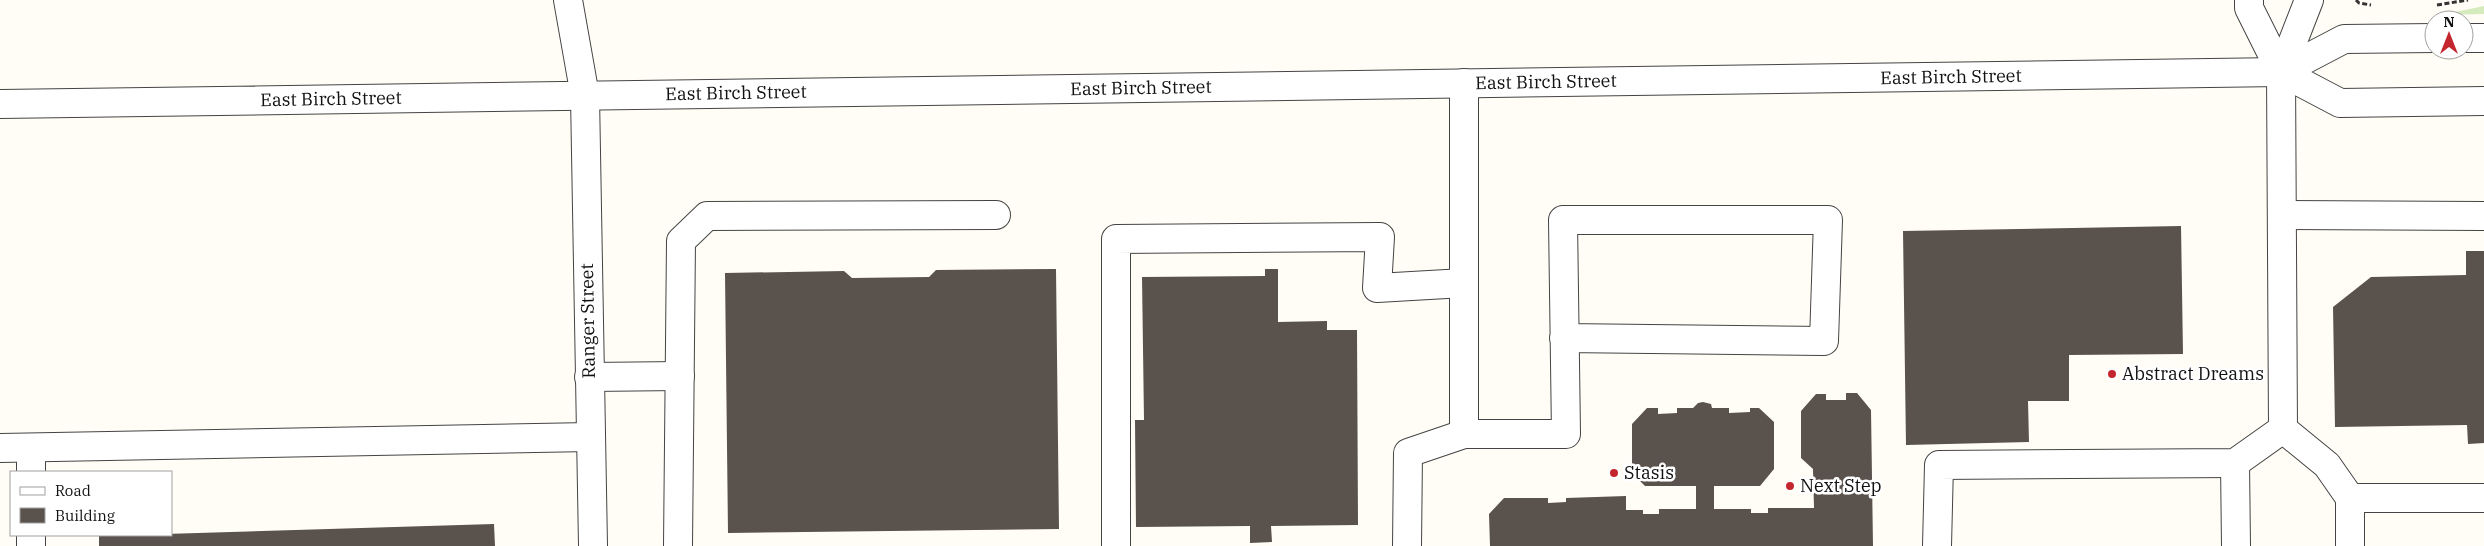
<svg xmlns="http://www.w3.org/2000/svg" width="2484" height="546" font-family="'IBM Plex Serif',serif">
	<rect width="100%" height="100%" fill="#fffdf5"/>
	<polygon fill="#d5ebbd" points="2484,6 2484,14 2441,15"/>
	<g fill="#5a524d">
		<polygon points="2181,226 2183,354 2069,355 2069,401 2028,401 2029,442 1906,445 1903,231"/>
		<polygon points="2466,251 2484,251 2484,443 2468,444 2467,425 2335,427 2333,307 2371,277 2466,275"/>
		<polygon points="1056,269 1059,529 728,533 725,273 844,271 852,278 929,277 936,270"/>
		<polygon points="1265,269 1278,269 1278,322 1327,321 1327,330 1357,330 1358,525 1271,526 1272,542 1250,543 1250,526 1136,527 1135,420 1144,420 1142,277 1265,276"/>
		<polygon points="1846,393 1857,393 1871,410 1873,546 1490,546 1489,514 1504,498 1548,498 1548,503 1566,502 1566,498 1626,496 1626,510 1643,510 1643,514 1659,514 1659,509 1696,509 1696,486 1645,486 1632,473 1632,424 1647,408 1658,408 1658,414 1677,413 1677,408 1693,408 1698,403 1703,402 1711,404 1712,408 1729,408 1729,413 1750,412 1750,408 1759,408 1774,422 1774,469 1760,486 1714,486 1714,509 1751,509 1751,513 1768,513 1768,508 1814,508 1813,469 1801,458 1801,411 1816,394 1826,394 1826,400 1846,400"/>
		<polygon points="494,524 495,546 99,546 99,536"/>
	</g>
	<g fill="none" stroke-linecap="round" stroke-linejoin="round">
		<defs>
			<g id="minor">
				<polyline points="568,0 585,96 593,546"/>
				<polyline points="2249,0 2249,8 2281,72"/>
				<polyline points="2464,38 2484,38"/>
				<polyline points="2281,72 2340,103 2484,101"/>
				<polyline points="0,104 2281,72 2344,39 2434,38"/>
				<polyline points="2282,215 2484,216"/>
				<polyline points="589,377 680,376"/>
				<polyline points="2283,429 2327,465 2350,498 2350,546"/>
				<polyline points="1464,434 1566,434 1563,220 1828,220 1824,341 1564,338"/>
				<polyline points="0,448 590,437"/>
				<polyline points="31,448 31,472"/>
				<polyline points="2235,463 2236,546"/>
				<polyline points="2350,498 2484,498"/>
				<polyline points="31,535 31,546"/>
				<polyline points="678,546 681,241 707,216 996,215"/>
				<polyline points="1116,546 1116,239 1380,237 1377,288 1464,283"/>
				<polyline points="1407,546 1408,453 1464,434 1464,83"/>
				<polyline points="1937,546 1939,465 2235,463 2283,429 2281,72 2309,0"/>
			</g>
		</defs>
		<use href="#minor" stroke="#444" stroke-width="30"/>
		<g stroke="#333" stroke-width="3" stroke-dasharray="5 2.5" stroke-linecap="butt">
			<polyline points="2356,0 2359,3 2371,5"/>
			<polyline points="2437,5 2468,0"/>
		</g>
		<use href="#minor" stroke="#fff" stroke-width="28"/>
	</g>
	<g fill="#c4262e" stroke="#fff" stroke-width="2">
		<circle cx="2112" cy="374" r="5"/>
		<circle cx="1614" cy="473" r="5"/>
		<circle cx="1790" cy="486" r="5"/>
	</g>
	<g text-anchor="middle" stroke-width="5" stroke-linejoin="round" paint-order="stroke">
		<g font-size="18" fill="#111" stroke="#fff">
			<text transform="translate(1951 77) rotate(-1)" y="6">East Birch Street</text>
			<text transform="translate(1546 82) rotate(-1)" y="6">East Birch Street</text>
			<text transform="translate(1141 88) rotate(-1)" y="6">East Birch Street</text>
			<text transform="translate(736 93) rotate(-1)" y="6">East Birch Street</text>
			<text transform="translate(331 99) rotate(-1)" y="6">East Birch Street</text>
			<text transform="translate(588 321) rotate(-91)" y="6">Ranger Street</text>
		</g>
		<g font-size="18" fill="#111" stroke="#fff" text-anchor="start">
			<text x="2122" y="380">Abstract Dreams</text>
			<text x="1624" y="479">Stasis</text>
			<text x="1800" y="492">Next Step</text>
		</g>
	</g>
	<rect x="10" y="471" width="162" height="65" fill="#ffffff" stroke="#a0a0a0"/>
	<rect x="20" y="487" width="25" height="8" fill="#ffffff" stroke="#a0a0a0"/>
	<text x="55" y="496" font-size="15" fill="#111111">Road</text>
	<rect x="20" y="508" width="25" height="15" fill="#5a524d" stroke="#a0a0a0"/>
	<text x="55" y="521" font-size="15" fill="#111111">Building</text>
	<g transform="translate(2449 35)"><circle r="24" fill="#ffffff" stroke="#a0a0a0"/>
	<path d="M0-4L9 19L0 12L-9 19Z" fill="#c4262e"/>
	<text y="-8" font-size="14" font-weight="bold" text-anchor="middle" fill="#111111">N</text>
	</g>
</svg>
